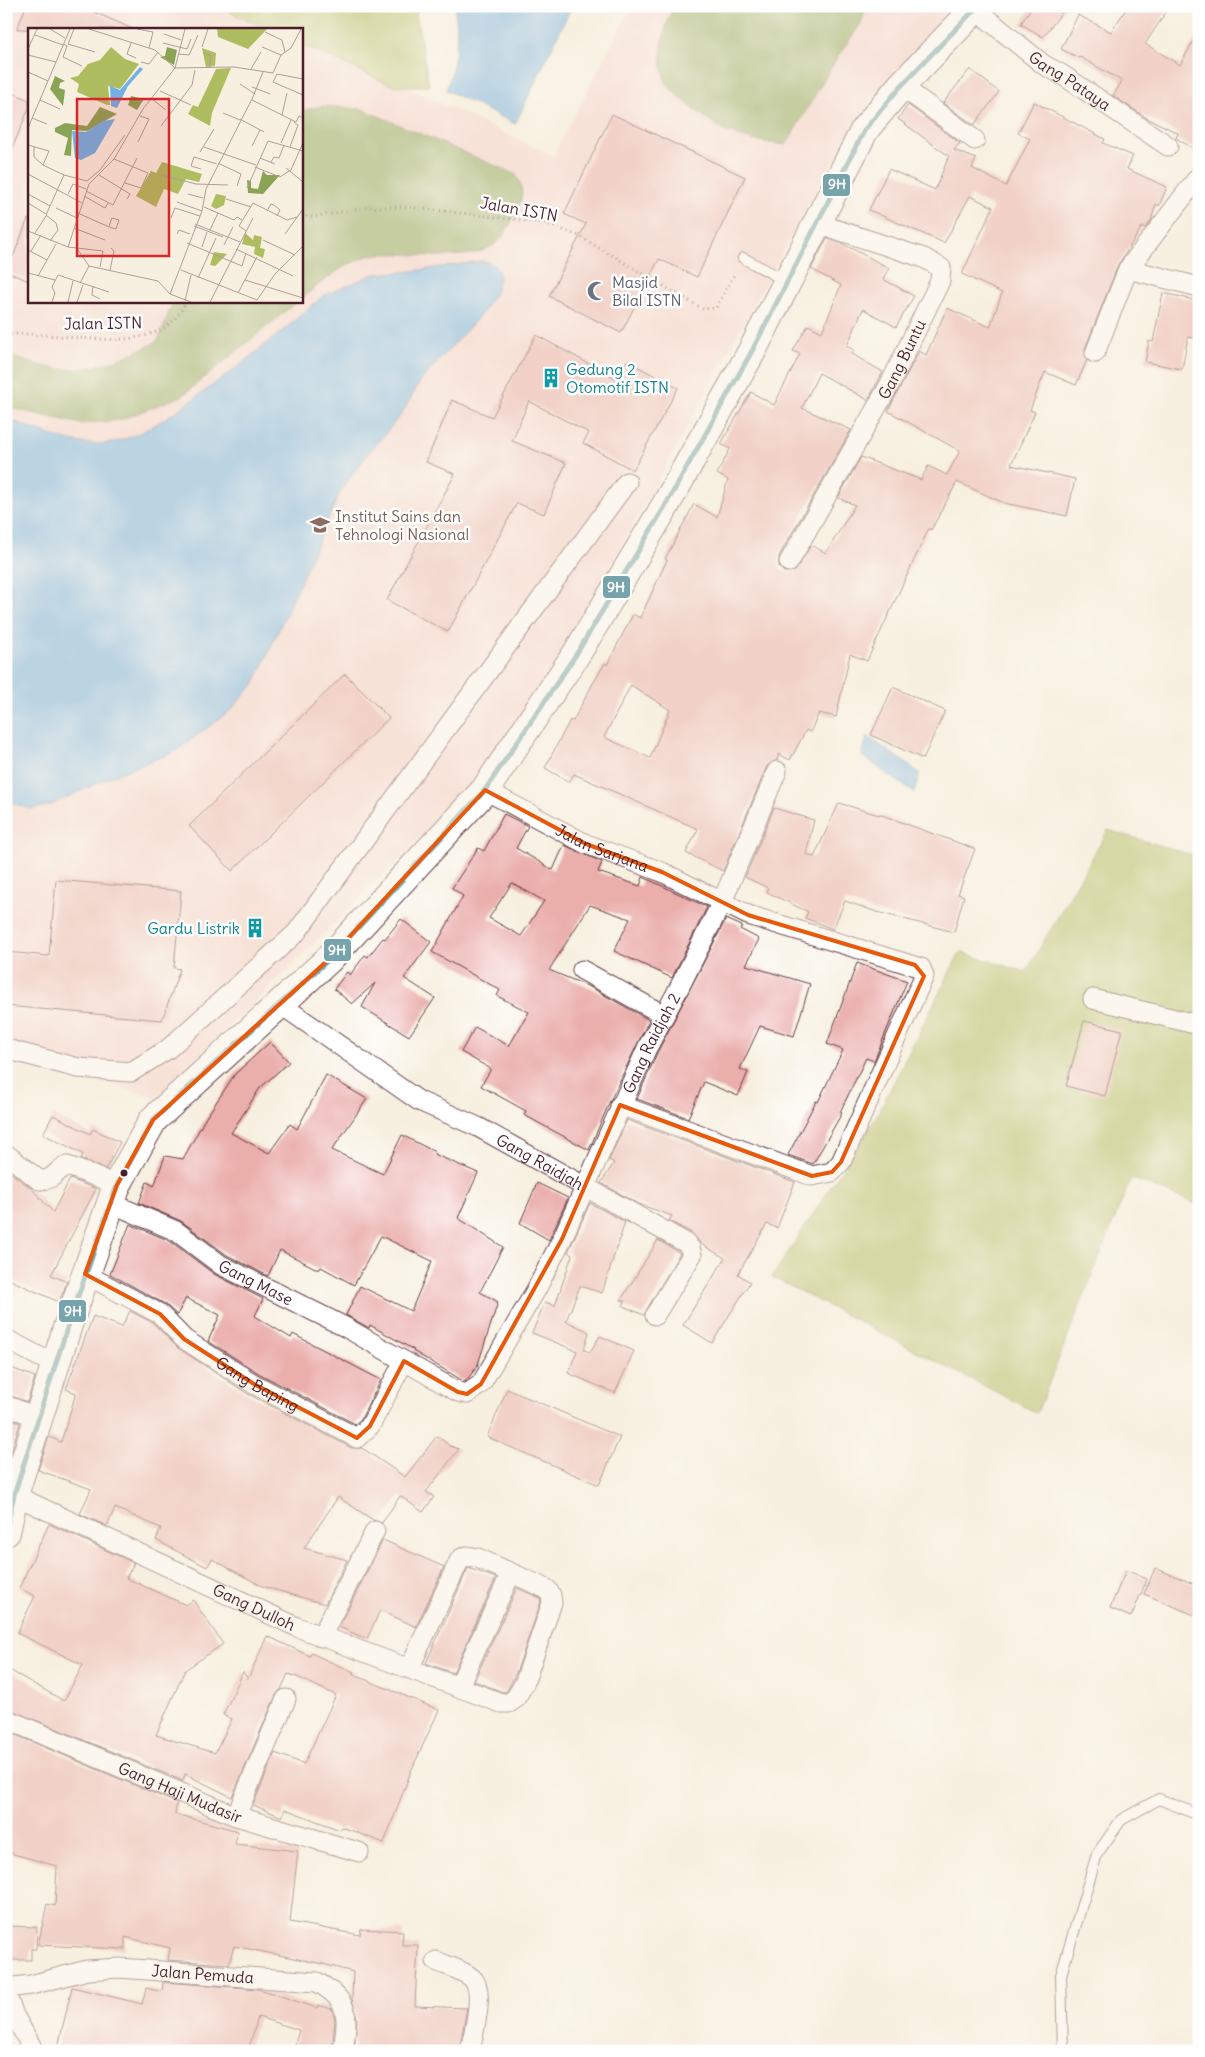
<svg xmlns="http://www.w3.org/2000/svg" width="1205" height="2057" font-family="Delius,sans-serif">
	<rect width="100%" height="100%" fill="#fff"/>
	<filter id="ink" filterUnits="userSpaceOnUse"><feTurbulence type="fractalNoise" baseFrequency=".02" numOctaves="2"/><feDisplacementMap in="SourceGraphic" scale="10" xChannelSelector="R" yChannelSelector="G"/><feConvolveMatrix kernelMatrix="1 2 1 2 8 2 1 2 1" color-interpolation-filters="sRGB"/></filter>
	<filter id="wash" filterUnits="userSpaceOnUse"><feTurbulence type="fractalNoise" baseFrequency=".0096" numOctaves="4" result="noise"/><feDisplacementMap in="SourceGraphic" scale="20" xChannelSelector="R" yChannelSelector="G"/><feGaussianBlur stdDeviation="1.12" result="paint"/><feColorMatrix in="noise" values="0 0 0 0 0 0 0 0 0 0 0 0 0 0 0 0 0 1.4 0 .05"/><feComposite in="paint" operator="in"/></filter>
	<g filter="url(#wash)">
		<rect width="100%" height="100%" fill="#f7f0e0"/>
		<polygon fill="#f7d0cc" points="6,6 234,6 282,29 29,29 29,301 301,301 301,38 553,156 632,6 955,6 932,29 826,172 511,749 156,1099 6,1046"/>
		<g fill="#aebd5f" stroke="#7c6e45">
			<polygon points="217,6 420,6 416,14 429,86 393,86 301,44 301,29 267,29"/>
			<polygon points="1108,830 1199,857 1199,1205 1131,1178 1037,1413 772,1277 875,1119 960,952 1026,972"/>
		</g>
		<g fill="#8aa456" stroke="#6a6240">
			<path d="M674,6H764L768,8L772,6H867L860,25L838,56L786,145C767,143 748,140 730,133C719,129 672,94 667,84C656,60 663,28 674,6Z"/>
			<path d="M322,106L362,109L515,174C526,190 522,200 514,216C508,228 503,239 492,246C470,261 424,255 398,254C390,254 380,253 372,255C343,263 324,281 301,299V111Z"/>
			<path d="M173,301H298L182,396L120,420L81,424L6,407V355C23,360 42,367 59,369C94,372 126,357 156,342L160,336Z"/>
		</g>
		<g fill="#71b1e5" stroke="#5e6888">
			<path d="M454,6H572L515,124L446,90C456,62 460,35 454,6Z"/>
			<path d="M483,261L491,263L498,269L499,277L496,290L483,312L422,379L401,415L367,455L341,490L255,683L230,711L175,752L112,776L49,806L30,809L6,801V419C38,429 75,449 109,443C139,438 168,417 192,400C238,368 281,333 323,296L374,274L413,271Z"/>
			<polygon points="867,736 920,773 914,793 862,756"/>
		</g>
		<g id="blocks">
			<g fill="#eaaeab" fill-rule="evenodd">
				<polygon points="26,6 80,6 133,29 17,29"/>
				<polygon points="1032,6 1067,6 1043,37 1021,24"/>
				<polygon points="1128,6 1170,6 1145,44 1180,65 1199,31 1199,152 1176,138 1178,133 1147,118 1113,96 1122,81 1080,57 1079,58 1061,49 1078,15 1111,32"/>
				<polygon points="970,69 999,92 974,125 943,103"/>
				<polygon points="6,90 29,100 29,108 7,161"/>
				<path d="M1034,102L1105,139L1103,143L1133,156L1127,169L1167,187L1159,206L1156,204L1151,221L1145,228L1142,227L1118,265L1085,349L1087,360L1076,385L1045,372L1030,410L1035,412L1011,465L1075,479L1067,516L1004,503L957,482L931,530L929,528L867,661L850,654L836,717L819,713L810,732L806,730L790,760L779,754L777,760L767,766L723,871L686,853L698,829L574,774L569,782L545,768L570,720L573,721L591,687L605,663L607,665L633,614L640,618L667,560L665,559L694,504L717,517L728,480L717,474L730,449L721,444L751,392L774,405L800,354L793,351L808,325L822,332L841,285L811,269L827,238L843,244L889,268L883,279L914,296L896,327L863,309L847,346L854,350L852,354L883,372L868,400L819,373L802,408L851,430L779,556V567L784,572L795,571L811,545L826,553L855,505L838,498L861,457L921,480L928,466L947,475L960,451L888,411L919,351L926,355L947,308L990,327L1002,293L962,274L993,207L970,196L944,243L869,210L889,169L935,190L949,156L898,119L908,105L960,143L954,150L976,159L972,168L1006,186L1030,139L1018,133ZM631,685L670,710L650,758L604,737Z"/>
				<polygon points="612,114 745,177 697,277 659,259 621,333 549,296 586,224 564,214"/>
				<polygon points="28,219 29,219 29,281 7,272"/>
				<polygon points="1163,293 1199,301 1199,315 1194,338 1188,337 1182,369 1145,362 1149,341 1153,342"/>
				<polygon points="536,335 617,379 627,361 678,388 633,470 583,443 589,433 529,401 512,441 566,463 544,514 517,503 448,632 387,600 455,474 426,462 452,400 492,417"/>
				<polygon points="345,674 389,718 232,871 189,826"/>
				<polygon points="893,687 945,711 923,759 871,735"/>
				<polygon points="839,803 879,815 879,814 975,849 958,894 964,896 954,932 877,912 845,901 833,929 805,918 808,912 767,892 768,888 745,877 774,808 814,820 806,854 814,857"/>
				<path d="M504,814L528,826L516,848L553,870L564,845L602,862L598,872L640,886L643,877L707,907L672,978L614,951L630,919L590,905L549,970L592,988L649,1020L610,1101L589,1150L524,1115L526,1111L481,1086L491,1069L461,1052L475,1027L509,1046L529,1012L497,996L500,990L432,952L463,896L452,888L478,848L484,851ZM512,883L544,901L521,936L489,918Z"/>
				<polygon points="56,880 181,891 174,968 180,969 162,1020 6,1006 6,952 49,956"/>
				<polygon points="401,919 431,942 404,978 435,998 409,1036 362,1007 375,983 352,1004 334,989 347,972 350,975 365,955 368,957 383,938 385,939"/>
				<polygon points="726,919 742,926 740,929 759,939 746,965 810,984 794,1036 760,1026 740,1069 748,1072 738,1096 704,1082 688,1118 637,1099 657,1053"/>
				<polygon points="857,963 907,981 874,1061 866,1058 840,1112 842,1113 813,1164 788,1155 816,1101 818,1102 843,1050 827,1044"/>
				<polygon points="1084,1021 1122,1030 1105,1096 1066,1086"/>
				<polygon points="270,1042 289,1062 260,1088 231,1133 269,1153 290,1124 297,1129 326,1075 367,1099 332,1150 383,1174 402,1135 435,1152 434,1154 478,1173 458,1218 503,1247 480,1292 498,1302 477,1367 465,1382 413,1351 414,1350 370,1325 369,1328 346,1315 360,1286 411,1311 432,1261 381,1236 354,1285 321,1267 319,1270 280,1250 268,1276 227,1255 181,1221 139,1203 147,1182 154,1186 165,1156 183,1159 205,1119 235,1074"/>
				<polygon points="53,1115 90,1134 93,1129 120,1142 106,1169 81,1159 83,1154 43,1134"/>
				<polygon points="627,1120 795,1182 777,1228 767,1224 738,1274 750,1282 712,1343 683,1325 725,1258 701,1244 692,1233 669,1221 672,1216 639,1204 601,1183 614,1163 609,1160"/>
				<polygon points="6,1169 31,1188 53,1212 70,1179 96,1189 51,1275 67,1282 59,1302 6,1278"/>
				<polygon points="537,1183 568,1198 549,1240 520,1223"/>
				<polygon points="590,1203 625,1222 602,1293 580,1286 566,1321 589,1332 584,1350 590,1352 600,1336 634,1351 615,1393 568,1373 577,1351 532,1333 545,1302 555,1306 572,1255 568,1252"/>
				<polygon points="130,1224 170,1241 214,1274 263,1299 255,1316 291,1338 293,1334 381,1380 361,1419 355,1424 260,1374 208,1341 220,1315 186,1298 177,1315 165,1304 110,1274"/>
				<polygon points="658,1240 680,1253 644,1315 623,1306 625,1301 621,1300"/>
				<polygon points="130,1311 153,1323 178,1348 248,1394 352,1448 362,1448 405,1477 437,1436 450,1446 459,1449 426,1492 434,1497 423,1512 400,1496 382,1523 373,1520 338,1497 304,1548 347,1560 325,1604 262,1586 212,1559 207,1567 156,1540 161,1528 115,1508 107,1526 80,1514 91,1489 38,1470 49,1437 61,1442 76,1393 66,1389 93,1316 122,1327"/>
				<polygon points="6,1366 35,1377 27,1402 6,1394"/>
				<polygon points="507,1389 620,1437 599,1485 487,1437"/>
				<polygon points="6,1417 20,1423 6,1468"/>
				<polygon points="49,1524 134,1563 126,1578 186,1605 193,1600 223,1644 185,1670 156,1735 215,1753 232,1719 223,1715 243,1672 248,1679 267,1636 310,1656 311,1653 324,1659 354,1672 352,1674 439,1710 411,1771 384,1843 342,1827 340,1830 285,1809 282,1817 253,1805 275,1753 304,1764 336,1695 295,1676 288,1674 281,1689 276,1695 232,1797 185,1774 183,1781 6,1708 6,1668 64,1701 83,1665 17,1633 35,1596 19,1588"/>
				<polygon points="383,1540 444,1567 416,1627 380,1610 367,1639 339,1627"/>
				<polygon points="468,1568 496,1578 453,1673 426,1663"/>
				<polygon points="1155,1568 1199,1586 1199,1617 1144,1594"/>
				<polygon points="1126,1570 1147,1579 1131,1617 1110,1608"/>
				<polygon points="517,1588 540,1598 541,1602 516,1673 507,1691 503,1692 474,1681"/>
				<polygon points="6,1731 177,1803 175,1814 238,1831 235,1844 298,1851 290,1922 360,1935 361,1929 403,1931 402,1945 418,1945 415,2006 467,2008 459,2051 354,2051 357,2019 352,1999 353,1972 323,1964 234,1946 229,1964 168,1960 170,1948 125,1937 125,1949 38,1945 47,1904 55,1906 57,1866 6,1852"/>
				<polygon points="6,1926 37,1927 36,1949 31,1949 31,1960 6,1960"/>
				<polygon points="163,1982 259,1989 317,2008 318,2005 332,2009 335,2020 332,2051 293,2051 299,2030 258,2017 248,2051 57,2051 72,1987 142,2004 146,1988 162,1992"/>
			</g>
		</g>
	</g>
	<g filter="url(#ink)">
		<use href="#blocks" fill-opacity="0" stroke="#643e46" stroke-width="1"/>
		<g fill="none" stroke-linecap="round" stroke-linejoin="round">
			<defs>
				<g id="lane">
					<polyline points="743,258 786,281"/>
					<polyline points="1063,2051 1061,1975 1097,1854 1121,1820 1159,1799 1199,1815"/>
				</g>
				<g id="street">
					<path id="s1" d="M975,9L1044,65L1061,74L1168,146"/>
					<polyline points="901,86 975,140"/>
					<polyline points="1128,269 1199,287"/>
					<polyline points="1095,353 1128,269 1199,176"/>
					<path id="s2" d="M789,562L891,382L940,281L941,268L924,258L816,223"/>
					<path id="s3" d="M485,790L586,844L662,872L748,915L921,968L924,976L841,1162L832,1172L812,1176L620,1105"/>
					<polyline points="582,970 664,1015"/>
					<polyline points="1093,999 1199,1025"/>
					<path id="s4" d="M280,1004L419,1101L478,1127L686,1243L690,1248L692,1255L655,1315"/>
					<polyline points="6,1049 78,1068 131,1072 168,1049 296,933 627,482"/>
					<path d="M6,1154L39,1180C57,1181 56,1167 68,1166L117,1185"/>
					<path id="s5" d="M111,1203L176,1231L221,1265L345,1327L458,1392L467,1394L481,1384L536,1290L562,1239L647,1048L680,986L722,902L777,771"/>
					<path id="s6" d="M85,1274L160,1314L184,1339L254,1384L357,1438L370,1426L404,1361"/>
					<polyline points="6,1339 55,1365"/>
					<polyline points="6,1405 38,1418"/>
					<path id="s7" d="M14,1495L297,1627L501,1703H509L515,1699L524,1684L552,1603L551,1595L547,1589L478,1558L467,1556L460,1559L409,1669"/>
					<polyline points="321,1637 375,1531"/>
					<polyline points="458,1688 511,1573"/>
					<path id="s8" d="M6,1719L236,1816L359,1852"/>
					<polyline points="236,1816 286,1699"/>
					<path d="M436,1961C447,1966 463,1970 472,1978C486,1990 473,2034 470,2051"/>
					<path id="s9" d="M6,1988L31,1985L87,1970L119,1968L317,1982C351,2001 348,2016 343,2051"/>
					<polyline points="6,1994 14,2015 34,2051"/>
				</g>
				<polyline id="secondary" points="6,1532 14,1495 68,1325 111,1203 117,1185 153,1120 328,960 485,790 577,653 664,508 752,351 865,129 901,86 978,6"/>
			</defs>
			<use href="#lane" stroke="#643e46" stroke-width="12"/>
			<use href="#street" stroke="#643e46" stroke-width="21"/>
			<use href="#secondary" stroke="#643e46" stroke-width="30"/>
			<g stroke="#643e46" stroke-width="3" stroke-dasharray="1 4" stroke-linecap="butt">
				<polyline points="301,216 312,217 369,207 409,207 544,223 577,235 703,309 716,308 735,273"/>
				<path d="M6,335C58,327 160,366 186,301"/>
			</g>
			<use href="#lane" stroke="#fff" stroke-width="10"/>
			<use href="#street" stroke="#fff" stroke-width="19"/>
			<use href="#secondary" stroke="#fff" stroke-width="28"/>
			<defs>
				<polyline id="bus-1" points="6,1531 14,1495 68,1325 117,1185 153,1120 328,960 485,790 577,653 664,508 752,351 865,129 901,86 978,6"/>
			</defs>
			<use href="#bus-1" stroke="#fff" stroke-width="9"/>
			<use href="#bus-1" stroke="#76a4aa" stroke-width="5"/>
		</g>
	</g>
	<path d="M0 0H1205V2057H0ZM485,790L586,844L662,872L748,915L915,965L924,976L841,1162L832,1172L812,1176L620,1105L562,1239L481,1384L467,1394L458,1392L404,1361L370,1426L357,1438L254,1384L184,1339L160,1314L85,1274L117,1185L153,1120L328,960Z" fill="#f7f0e0" fill-opacity=".55" fill-rule="evenodd"/>
	<path fill="none" stroke="#e8590c" stroke-width="4" stroke-linejoin="round" d="M485,790L586,844L662,872L748,915L915,965L924,976L841,1162L832,1172L812,1176L620,1105L562,1239L481,1384L467,1394L458,1392L404,1361L370,1426L357,1438L254,1384L184,1339L160,1314L85,1274L117,1185L153,1120L328,960Z"/>
	<defs>
		<symbol id="mosque-bare" viewBox="-9 -9 18 18"><path d="M3.5-4.9A6 6 0 1 0 3.5 4.9A5 5 0 1 1 3.5-4.9Z" fill="#6b7280" stroke="#fff" stroke-width="2.5" paint-order="stroke"/></symbol>
		<symbol id="building-bare" viewBox="-9 -9 18 18"><path d="M-4-6H4V6H1V3H-1V6H-4ZM-2.5-4.3h1.7v1.8h-1.7ZM.8-4.3h1.7v1.8H.8ZM-2.5-1h1.7V.8h-1.7ZM.8-1h1.7V.8H.8Z" fill="#0f9aa8" stroke="#fff" stroke-width="2.5" paint-order="stroke"/></symbol>
		<symbol id="university-bare" viewBox="-9 -9 18 18"><path d="M0-5L7-2L0 1L-7-2ZM-4 1L0 2.5L4 1V4Q0 6-4 4Z" fill="#8d6e63" stroke="#fff" stroke-width="2.5" paint-order="stroke"/></symbol>
	</defs>
	<g fill-rule="evenodd">
		<use href="#mosque-bare" x="583" y="277" width="28" height="28"/>
		<use href="#building-bare" x="537" y="364" width="28" height="28"/>
		<use href="#university-bare" x="306" y="511" width="28" height="28"/>
		<use href="#building-bare" x="241" y="914" width="28" height="28"/>
	</g>
	<circle fill="#4a1f2b" stroke="#fff" stroke-width="2" cx="124" cy="1173" r="4.5"/>
	<g text-anchor="middle" stroke-width="5" stroke-linejoin="round" paint-order="stroke">
		<g font-size="16" fill="#4a1f2b" stroke="#fff">
			<text dy="6" stroke="none"><textPath href="#s1" startOffset="119">Gang Pataya</textPath></text>
			<text transform="translate(519 209) rotate(10)" y="6">Jalan ISTN</text>
			<text transform="translate(103 323) rotate(-1)" y="6">Jalan ISTN</text>
			<text dy="6" stroke="none"><textPath href="#s2" startOffset="232">Gang Buntu</textPath></text>
			<text dy="6" stroke="none"><textPath href="#s3" startOffset="131">Jalan Sarjana</textPath></text>
			<text dy="6" stroke="none"><textPath href="#s5" startOffset="804">Gang Raidjah 2</textPath></text>
			<text dy="6" stroke="none"><textPath href="#s4" startOffset="305">Gang Raidjah</textPath></text>
			<text dy="6" stroke="none"><textPath href="#s5" startOffset="166">Gang Mase</textPath></text>
			<text dy="6" stroke="none"><textPath href="#s6" startOffset="206">Gang Baping</textPath></text>
			<text dy="6" stroke="none"><textPath href="#s7" startOffset="265">Gang Dulloh</textPath></text>
			<text dy="6" stroke="none"><textPath href="#s8" startOffset="189">Gang Haji Mudasir</textPath></text>
			<text dy="6" stroke="none"><textPath href="#s9" startOffset="199">Jalan Pemuda</textPath></text>
		</g>
		<g font-size="16" fill="#5b616d" stroke="#fff" text-anchor="start">
			<text x="612" y="288">Masjid<tspan x="612" dy="18">Bilal ISTN</tspan></text>
		</g>
		<g font-size="16" fill="#0d838f" stroke="#fff" text-anchor="start">
			<text x="566" y="375">Gedung 2<tspan x="566" dy="18">Otomotif ISTN</tspan></text>
			<text x="240" y="934" text-anchor="end">Gardu Listrik</text>
		</g>
		<g font-size="16" fill="#785e54" stroke="#fff" text-anchor="start">
			<text x="335" y="522">Institut Sains dan<tspan x="335" dy="18">Tehnologi Nasional</tspan></text>
		</g>
	</g>
	<g transform="translate(28 28)">
		<rect width="275" height="275" fill="#f7f0e0"/>
		<path d="M189,1H239L220,21L190,9ZM83,19L97,31L111,36L92,61L80,58L82,77H79L49,64L51,56L42,50L50,48L60,36L72,32ZM174,20L188,25L187,38L178,39ZM203,40L184,85L182,98L160,86L165,77L170,79L188,41ZM134,134L174,146L171,154L158,151L150,166L136,161L128,179L108,168L123,143L128,145ZM188,166L198,168L196,177L188,181L183,178ZM217,205L225,212L226,207L234,209L232,220L237,221L235,230L226,226L227,219L214,216ZM186,224L199,226L187,238L182,237Z" fill="#aebd5f"/>
		<path d="M139,19L149,22L146,37L132,29L137,28ZM27,48L37,53L32,55L31,60L37,62L35,78L22,61ZM103,68L116,71L109,82L100,77ZM72,79L89,86L59,103L44,102L43,128L36,127L40,110L27,104V100L37,95L59,98ZM235,143L239,147H252L235,166L220,165L219,152L223,153V160L230,161Z" fill="#8aa456"/>
		<path d="M112,39L115,41L100,58L89,80L83,78L82,58L92,62ZM87,91L67,125L53,132L47,130L44,103L58,104L75,93Z" fill="#71b1e5"/>
		<path fill="none" stroke="#b29c98" stroke-width="1" d="M22,1L37,10M61,1L127,22L147,40L157,1M109,1L125,4L121,20M237,4L254,12L257,24M136,6L153,12M7,7L35,17M103,15L99,26L108,30M135,15L159,21L163,11M35,16L39,18L35,29L54,38M40,16L67,24M40,16L46,1M174,19L180,1M234,19L253,27M0,21L9,1M175,25L183,28L181,40M151,26L161,27L170,7M0,27L28,34M113,34L121,36L130,24M223,41L233,24M0,44L20,53M249,46L245,54L275,67M249,46L275,51M212,56L227,66M224,59L242,66M132,63L163,77M124,71L138,82M12,72L32,81M224,72L268,94L271,88L275,90M195,85L212,92M254,87L259,65M4,90L19,96M212,91L236,104M133,98L164,57L167,42M0,100L42,1M110,114L121,91L112,88M253,115L263,92M0,117L21,123L15,137M224,118L232,102M6,119V129L15,137L36,147L59,153L72,142L97,107M176,119L228,137M262,119L270,97L266,94M172,124L186,101M232,130L247,136M86,131L120,145L113,160L97,155M243,134L246,129L251,130L256,117M190,135L213,146L209,158M227,139L252,149L261,143M258,140L275,154M173,141L163,138L166,129L189,136M262,144L275,115M0,146L54,175M71,147L102,166L99,171M133,147L168,156L200,157M219,160L240,113L275,123M58,163L85,177L109,130M0,166L22,178M40,166L45,156L58,161M160,166L175,170M56,168L77,180L80,175M198,171L223,179M149,174L174,183M0,175L18,186M176,179L206,192L209,189L214,192M28,180L49,190M239,183L243,176L246,177L252,182L249,188M50,185L72,195L84,200L88,201L91,192L84,190L81,198M143,190L147,180L172,188M167,196L212,214M166,198L195,209M46,200L77,212M182,202L190,185M0,203L40,219L61,156L86,131L115,81L147,40L206,39L245,45L253,27L263,20L273,1M218,203L211,198L225,175L259,192L269,189M7,205L18,188M149,206L151,202L162,206M257,206L275,181M235,212L267,227M22,213L30,202L28,195L18,187L36,147M159,215L214,238L218,225M196,217L205,199M40,219L75,223L72,239M174,219L179,204M208,221L265,248M0,222L19,232M50,222L61,238M3,223L13,207M61,238L130,253L142,266L163,274M82,242L86,223L83,220M153,242L229,272L247,246L275,218M0,245L27,252M10,248L28,216M170,250L188,210M217,252L275,270M52,255L61,238M65,258L64,267L72,271M210,265L229,229M142,266L174,183L178,161L224,71L235,44M157,273L163,247M24,274L27,265L24,259L30,247L81,264M40,274L45,253M49,274L55,257M182,274L225,190"/>
		<path fill="#d62828" fill-opacity="0.15" stroke="#d62828" stroke-width="2.5" d="M49,71H141V228H49Z"/>
		<rect width="275" height="275" fill="none" stroke="#4a1f2b" stroke-width="2.5"/>
	</g>
	<g stroke="#fff" stroke-width="2">
		<rect x="822" y="173" width="29" height="24" rx="5" fill="#76a4aa"/>
		<rect x="602" y="575" width="29" height="24" rx="5" fill="#76a4aa"/>
		<rect x="323" y="938" width="29" height="24" rx="5" fill="#76a4aa"/>
		<rect x="58" y="1299" width="29" height="24" rx="5" fill="#76a4aa"/>
	</g>
	<g font-size="14" text-anchor="middle" font-weight="bold" fill="#fff">
		<text x="837" y="189">9H</text>
		<text x="616" y="592">9H</text>
		<text x="337" y="955">9H</text>
		<text x="73" y="1316">9H</text>
	</g>
	<rect width="1205" height="2057" fill="none" stroke="#fff" stroke-width="25"/>
</svg>
